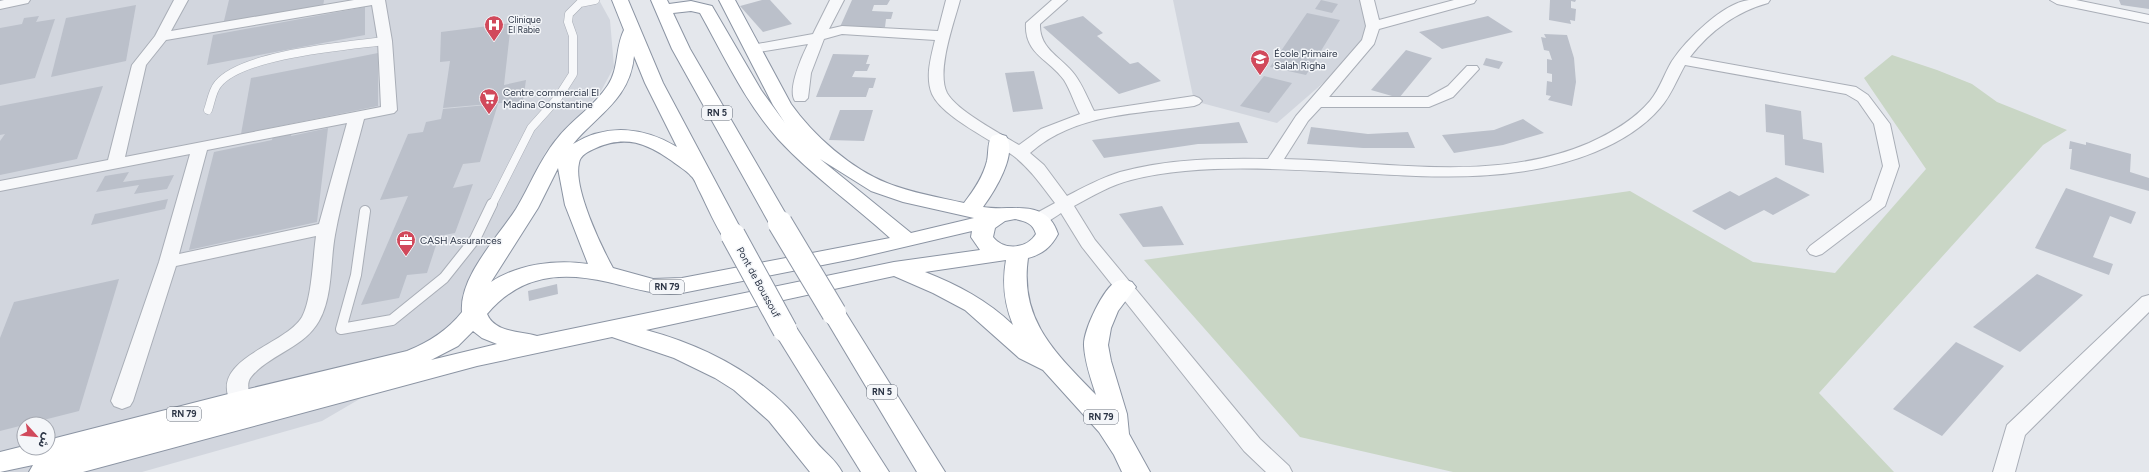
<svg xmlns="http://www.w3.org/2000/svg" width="2149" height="472" font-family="Figtree,'Noto Sans Arabic',sans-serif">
	<rect width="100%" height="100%" fill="#e4e7ec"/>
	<g fill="#d2d6de" fill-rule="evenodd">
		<path d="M0,0H599L610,20L614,67L601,91L546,151L453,336L440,352L322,421L142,472H0ZM24,424H48V448H24Z"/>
		<polygon points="1173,0 1360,0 1369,10 1360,51 1277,123 1194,101"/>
	</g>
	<polygon fill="#c9d6c5" points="1892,55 1937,70 1972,84 1997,102 2067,130 2043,145 1819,393 1894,472 1453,472 1300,437 1144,260 1630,191 1753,262 1835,273 1926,169 1864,78"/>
	<g fill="#bbc0ca">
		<polygon points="229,0 324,0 323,7 223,25"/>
		<polygon points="762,0 770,0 792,24 763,32 740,6"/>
		<polygon points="852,0 890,0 887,5 874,5 872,11 893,12 891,19 886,19 885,27 840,27"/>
		<polygon points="1321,0 1338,4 1332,13 1315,9"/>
		<polygon points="1550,0 1576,0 1575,2 1571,1 1571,8 1576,9 1575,21 1570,20 1571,24 1549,20"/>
		<polygon points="2119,0 2149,0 2149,9 2121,5"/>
		<polygon points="136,5 126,61 51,77 66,18"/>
		<polygon points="365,7 365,35 207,65 213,35"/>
		<polygon points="1307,13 1340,20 1306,75 1270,67"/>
		<polygon points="39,16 36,22 55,19 35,78 0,85 0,28 22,24 24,18"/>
		<polygon points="1083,16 1103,33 1097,36 1130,64 1138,62 1161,81 1119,94 1043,27"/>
		<polygon points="1488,16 1513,32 1442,49 1419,32"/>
		<polygon points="511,23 504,85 526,80 523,101 443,108 450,61 440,62 441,32"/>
		<polygon points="1544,34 1567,35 1574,58 1576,82 1572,106 1548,100 1551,96 1546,95 1547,81 1552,82 1552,74 1547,73 1547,59 1552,60 1549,51 1544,50 1541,37 1546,38"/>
		<polygon points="1406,50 1432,58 1399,98 1371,90"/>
		<polygon points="378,53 378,106 241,134 251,78"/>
		<polygon points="833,54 869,55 866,64 870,64 867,71 855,71 852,77 876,78 873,88 869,88 866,97 816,97"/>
		<polygon points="1486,58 1503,62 1499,69 1483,65"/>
		<polygon points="1034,71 1043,109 1013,112 1005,73"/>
		<polygon points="1264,76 1292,83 1269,113 1240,106"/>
		<polygon points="103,86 77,159 0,175 0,141 5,134 0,135 0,106"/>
		<polygon points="498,104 480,162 463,164 453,188 473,184 455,233 439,236 427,273 407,275 399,298 361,305 408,196 380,200 408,134 423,132 426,122 441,119 443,109"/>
		<polygon points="1765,104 1801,111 1803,139 1822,143 1824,173 1785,165 1784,135 1766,132"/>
		<polygon points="840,110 873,110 864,141 829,140"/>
		<polygon points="1523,119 1544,133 1503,145 1454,153 1442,135 1494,130"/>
		<polygon points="1239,122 1248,143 1198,144 1104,158 1092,140"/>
		<polygon points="1311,127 1368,134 1408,132 1415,148 1363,148 1307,144"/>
		<polygon points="328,128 317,222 189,250 214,152 272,140 273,136 292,132 291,136"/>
		<polygon points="2070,141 2086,145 2086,142 2131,154 2130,172 2149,178 2149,191 2070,169 2072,149 2069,149"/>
		<polygon points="129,172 123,182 174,175 167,189 134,194 139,185 96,192 105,176"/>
		<polygon points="1776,177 1810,195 1773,215 1764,210 1725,230 1692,211 1730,191 1739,196"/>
		<polygon points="2066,188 2136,212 2131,224 2110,216 2093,257 2113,264 2109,275 2035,248"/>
		<polygon points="168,199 165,209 91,225 95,214"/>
		<polygon points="1162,206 1184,245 1143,247 1119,214"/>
		<polygon points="2037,274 2083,295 2020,352 1973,327"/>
		<polygon points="119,279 79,411 0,431 0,338 14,302"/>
		<polygon points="557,284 558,294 529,301 528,291"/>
		<polygon points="1956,342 2004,366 1942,436 1893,409"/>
	</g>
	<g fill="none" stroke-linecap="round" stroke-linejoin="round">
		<defs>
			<g id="lane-far1">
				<path d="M208,110C211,102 212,91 218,84C242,54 346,46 385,41"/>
				<polyline points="492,205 531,128 557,99 573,74 573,36 568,22 569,14 580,3 595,0"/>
			</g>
			<polyline id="lane" points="365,211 356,275 341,329 392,320 444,278 475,239 492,204"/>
			<g id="street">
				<polygon points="4,0 30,0 28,3 0,9 0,1"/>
				<path d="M174,0H188L171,31L354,0H385L392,41L397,110L394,113L364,119C354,158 342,196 335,235C330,262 333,296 319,321C304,348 270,354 251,377C244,386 253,396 248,405L240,408L232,405C206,359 285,346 302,317C312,299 313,257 316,236L176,266L133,401L130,406L122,409L114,406L111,401L159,262L190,154L0,191V181L108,160L132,65L155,36ZM372,5L378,41L381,107L125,157L146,65L166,40ZM347,123L319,224L179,254L207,150Z"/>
				<path d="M830,0H844L829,29L842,26L938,31L946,0H960C954,23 936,71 947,93C957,111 1001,134 1019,145L1041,129L1080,114C1074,103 1071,91 1064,80C1049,59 1024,54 1026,23L1052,0H1067L1040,24C1039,50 1062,57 1075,75C1083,86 1088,99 1094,111L1194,96L1199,98L1202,101L1199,104L1194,106C1137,114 1075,113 1030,153L1044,165L1067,196C1084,187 1101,178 1120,172C1167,159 1220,158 1268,159L1296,116L1362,40L1366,26L1360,0H1374L1379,20L1454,0H1476L1474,3L1379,29L1374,44L1329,97H1428L1448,86L1467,66H1477L1479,69L1453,97L1429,107H1321L1308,121L1284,159C1385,161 1493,184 1589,143C1611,133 1634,120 1650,101C1660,89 1664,74 1672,61C1686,40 1723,3 1749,0C1755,0 1763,0 1770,0L1768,3C1736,12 1710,31 1690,57L1856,87L1868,95L1890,124L1899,166L1885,206L1822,254L1816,256L1810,254L1807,250L1810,246L1871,200L1883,166L1874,124L1858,101L1846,94L1685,65C1677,79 1671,96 1660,108C1643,128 1619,142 1595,152C1507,188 1412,175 1320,171C1261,168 1188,165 1131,180C1111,185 1092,196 1074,206L1095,240L1260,439L1289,466L1292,472H1266L1244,451L1082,247L1061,213C1052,219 1044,226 1033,223L1030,219L1033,215L1055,203C1042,186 1031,170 1015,157C993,140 943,118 932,94C925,77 931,57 935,40L842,34L824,39L811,73L808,98L805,101H795C787,90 802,56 808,44L752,53L747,52L745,49L747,46L752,45L813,34Z"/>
				<polygon points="2050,0 2076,0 2149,15 2149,23 2057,4"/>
				<polygon points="2149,295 2149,312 2025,435 2015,472 1993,472 2007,425 2142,297"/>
			</g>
			<g id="highway">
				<path d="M612,0H628L663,83L744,235L741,240L733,242L725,240C715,225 708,208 700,192C697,187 695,179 691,176C686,170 678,166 672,161C646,143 626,135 596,148C589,151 580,155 579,163C573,188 601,246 613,268L653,279L682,278L890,238C853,204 812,176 778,139C745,102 724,56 700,13L691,11L673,13L690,49L791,223L788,228L780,230L772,228L769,223L672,49L651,0H667L669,4L691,1L712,6L761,90L785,123L773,105L719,0H735L791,104C813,135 851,169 887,183C912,193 938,197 964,203C974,190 983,177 987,161C989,152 987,143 992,136L999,134L1006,136C1018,154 994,192 983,207C1011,212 1046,197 1058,234C1051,247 1043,254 1028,258C1019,321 1056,353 1096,395C1091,379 1085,363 1084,346C1083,331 1103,288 1117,281C1122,279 1127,280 1132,282L1136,287L1118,311L1111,328L1108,345L1111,361L1127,414L1129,434L1150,472H1122L1114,455L1099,432L1043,370L1019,358L965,310L933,293L894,276L646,330C698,344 748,368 787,407C797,417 806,430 816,442C824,452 836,460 842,472H810L769,421L734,390L715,378L674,358L612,337L477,366L83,472H29L33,465L0,472V452L24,446V448H48V440L240,391L407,351C429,342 447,331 462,312C459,277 498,237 516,209C530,186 539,161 556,140C571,120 594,107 608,85C619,69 615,48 624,30ZM634,56L645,83L677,147C644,127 607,123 573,144C598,114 630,99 634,56ZM820,159L871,191L903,202L974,218L911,233ZM558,168L565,205L588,264C556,259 518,264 491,282L538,208ZM1015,219C1025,221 1033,223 1036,234C1027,249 1004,251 993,237L995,228L1005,221ZM972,231L971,237L980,250L894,262L537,336C520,331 495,333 487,314C520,275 560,271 608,282C634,288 655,296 682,293L853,259ZM1006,260C1002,283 1004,303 1013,325C987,300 958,285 925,272ZM473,331L482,338L497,344L431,360L458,346Z"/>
				<polygon points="834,305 842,307 945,472 917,472 822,313 826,307"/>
				<polygon points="785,322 794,324 889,472 861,472 773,330 776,324"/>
			</g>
		</defs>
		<use href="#lane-far1" stroke="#a9aeb7" stroke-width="9"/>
		<use href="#lane" stroke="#a9aeb7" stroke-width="12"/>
		<use href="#street" stroke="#a9aeb7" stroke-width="2"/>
		<use href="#highway" stroke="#8b94a3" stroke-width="2"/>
		<use href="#lane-far1" stroke="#f7f8fa" stroke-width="8"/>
		<use href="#lane" stroke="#f7f8fa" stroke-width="10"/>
		<use href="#street" fill="#f7f8fa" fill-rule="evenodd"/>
		<use href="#highway" fill="#fff" fill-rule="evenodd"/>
		<defs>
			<g id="highway-bridge">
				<polyline points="780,223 834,313"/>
				<polyline points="733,235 785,330"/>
			</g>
		</defs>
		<use href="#highway-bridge" stroke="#8b94a3" stroke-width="26" stroke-linecap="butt"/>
		<use href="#highway-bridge" stroke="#fff" stroke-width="24"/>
	</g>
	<defs>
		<symbol id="hospital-pin" viewBox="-11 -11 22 30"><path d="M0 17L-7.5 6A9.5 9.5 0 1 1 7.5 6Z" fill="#d1495b" stroke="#f4f6f9"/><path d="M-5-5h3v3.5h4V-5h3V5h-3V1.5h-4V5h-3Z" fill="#fff"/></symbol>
		<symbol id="school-pin" viewBox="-11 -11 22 30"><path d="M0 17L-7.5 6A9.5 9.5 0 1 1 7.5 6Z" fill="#d1495b" stroke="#f4f6f9"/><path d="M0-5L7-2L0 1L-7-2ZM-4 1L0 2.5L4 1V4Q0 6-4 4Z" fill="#fff"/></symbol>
		<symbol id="supermarket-pin" viewBox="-11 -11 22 30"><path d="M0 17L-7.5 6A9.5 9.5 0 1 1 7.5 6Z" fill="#d1495b" stroke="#f4f6f9"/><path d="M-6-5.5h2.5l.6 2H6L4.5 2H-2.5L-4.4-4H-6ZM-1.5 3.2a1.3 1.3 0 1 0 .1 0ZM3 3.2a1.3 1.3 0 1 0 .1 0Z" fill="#fff"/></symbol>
		<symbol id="office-pin" viewBox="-11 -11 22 30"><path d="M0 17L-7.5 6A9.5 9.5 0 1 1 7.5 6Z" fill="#d1495b" stroke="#f4f6f9"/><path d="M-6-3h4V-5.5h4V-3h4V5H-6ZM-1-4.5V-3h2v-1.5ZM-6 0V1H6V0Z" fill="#fff"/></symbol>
	</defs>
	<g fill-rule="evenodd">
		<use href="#hospital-pin" x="483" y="14" width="22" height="30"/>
		<use href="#school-pin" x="1249" y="48" width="22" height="30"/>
		<use href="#supermarket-pin" x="478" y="87" width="22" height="30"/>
		<use href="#office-pin" x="395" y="229" width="22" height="30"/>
	</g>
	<g text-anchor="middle" stroke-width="3" stroke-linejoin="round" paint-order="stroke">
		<g font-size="9" fill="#2b3445" stroke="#f4f6f9" text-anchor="start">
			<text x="508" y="23">Clinique<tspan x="508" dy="10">El Rabie</tspan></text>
		</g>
		<g fill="#f4f6f9" stroke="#676e7b" stroke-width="1">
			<rect x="702" y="106" width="30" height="14" rx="3"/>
			<rect x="650" y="280" width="34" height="14" rx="3"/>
			<rect x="867" y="385" width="30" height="14" rx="3"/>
			<rect x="167" y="407" width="34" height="14" rx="3"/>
			<rect x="1084" y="410" width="34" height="14" rx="3"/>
		</g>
		<g font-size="9" font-weight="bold" fill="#2b3445">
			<text x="717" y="116">RN 5</text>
			<text x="667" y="290">RN 79</text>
			<text x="882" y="395">RN 5</text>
			<text x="184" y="417">RN 79</text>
			<text x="1101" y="420">RN 79</text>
		</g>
		<g font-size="10" fill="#2b3445" stroke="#f4f6f9" text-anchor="start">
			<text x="1274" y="57">École Primaire<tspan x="1274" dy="12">Salah Righa</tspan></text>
			<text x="503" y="96">Centre commercial El<tspan x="503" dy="12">Madina Constantine</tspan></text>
			<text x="420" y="244">CASH Assurances</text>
		</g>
		<g font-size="10" fill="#2b3445" stroke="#f4f6f9">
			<text transform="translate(759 282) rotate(61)" y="4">Pont de Boussouf</text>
		</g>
	</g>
	<g transform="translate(36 436) rotate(117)"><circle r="19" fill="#f4f6f9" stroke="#a4a8b1"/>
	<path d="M0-3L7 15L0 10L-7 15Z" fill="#d1495b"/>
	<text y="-6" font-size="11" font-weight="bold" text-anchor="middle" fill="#2b3445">ش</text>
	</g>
</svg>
